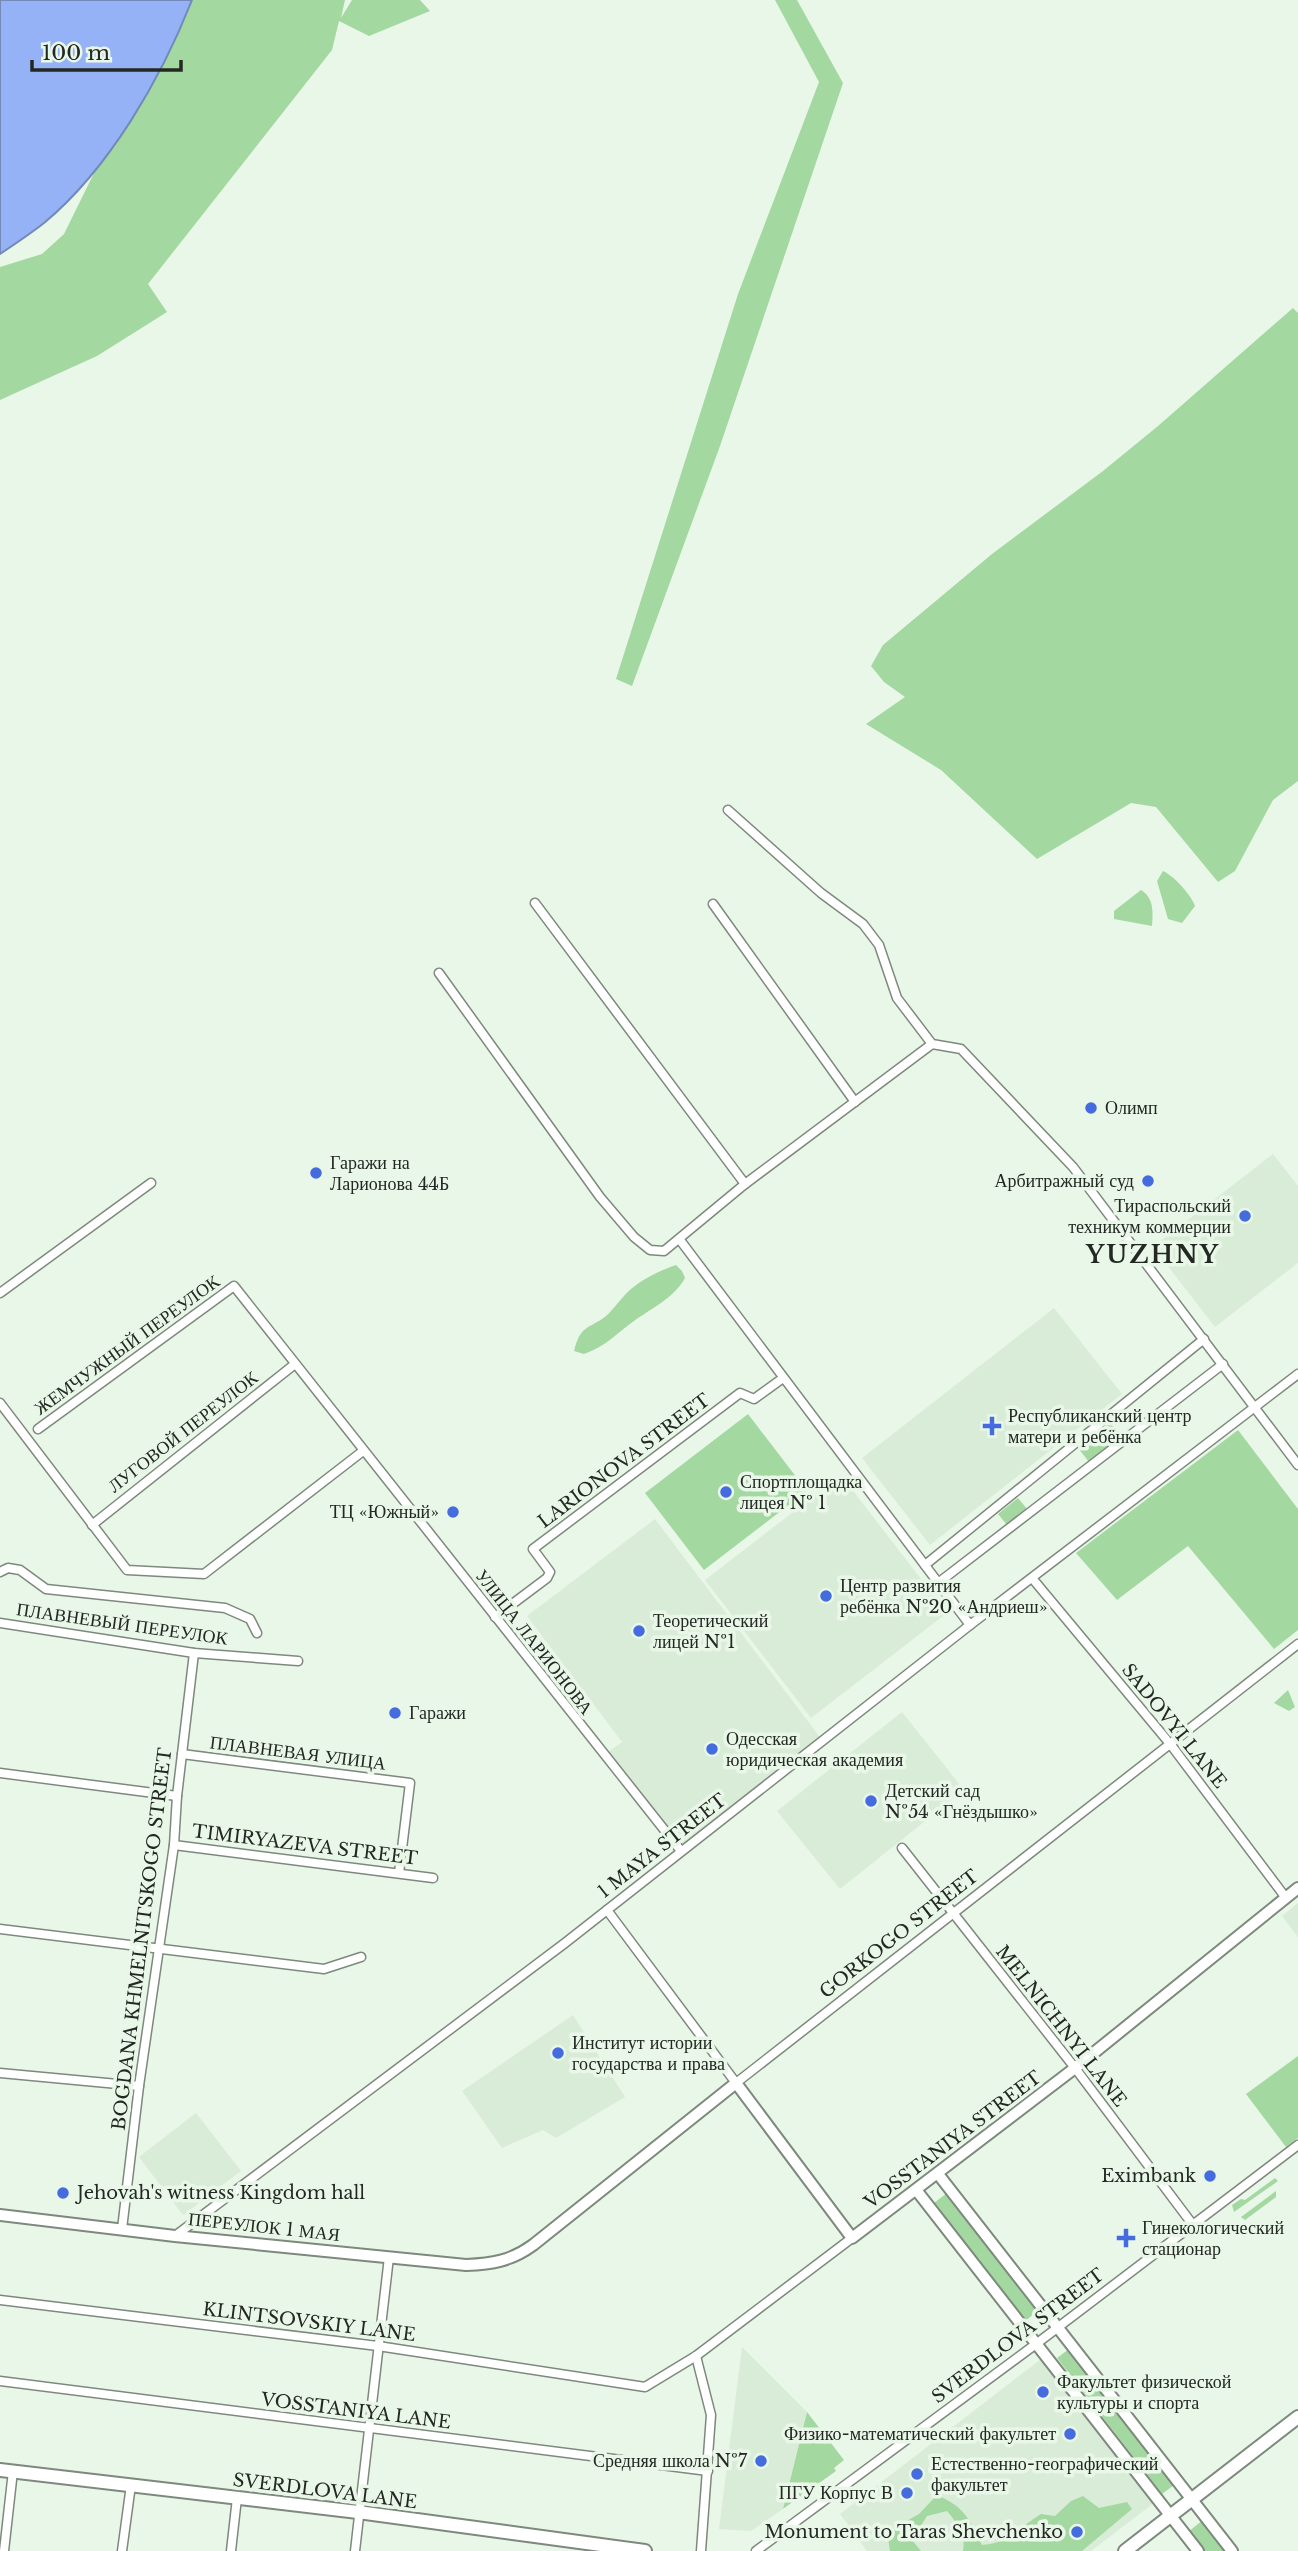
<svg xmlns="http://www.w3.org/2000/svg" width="1298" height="2551" font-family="'Libre Baskerville',serif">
	<rect width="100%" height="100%" fill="#e9f7e8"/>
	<g fill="#d9ecd7">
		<polygon points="1273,1154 1298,1186 1298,1263 1215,1327 1153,1247"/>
		<polygon points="1054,1308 1122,1394 930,1545 862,1458"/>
		<polygon points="841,1475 947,1613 811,1718 705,1580"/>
		<polygon points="655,1519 822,1740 681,1851 604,1755 622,1742 527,1616"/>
		<polygon points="902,1712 964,1790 840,1889 777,1811"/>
		<polygon points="1298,1903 1298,1937 1282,1916"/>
		<polygon points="573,2015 625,2097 556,2138 543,2130 502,2148 462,2091"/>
		<polygon points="196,2113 241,2171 183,2215 139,2157"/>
		<polygon points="742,2347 807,2412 783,2509 751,2531 719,2529"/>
		<polygon points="1045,2356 1158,2500 1091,2551 867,2551 840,2514"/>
	</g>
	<g fill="#a4d8a1">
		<polygon points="192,0 345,0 341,18 352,0 420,0 430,11 369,36 339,21 332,50 148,284 167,312 97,356 0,400 0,267 42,254 64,234 95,171 115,146 138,107 163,61"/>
		<polygon points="775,0 797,0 843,83 720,446 632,686 616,679 738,294 819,82"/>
		<polygon points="1293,308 1298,313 1298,781 1273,800 1235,871 1218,882 1156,807 1131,803 1037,859 941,770 866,724 905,697 884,682 871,666 883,645 992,554 1103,471 1158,426"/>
		<path d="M1163,871C1174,876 1191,895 1195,906L1182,923L1168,919L1157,881Z"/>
		<path d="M1141,890C1154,898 1153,912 1152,926L1114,919V911Z"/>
		<path d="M676,1265L682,1271L685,1278C674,1298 652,1308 634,1321C617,1333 605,1347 584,1354L574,1351C581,1324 588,1330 606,1316C612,1311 618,1302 624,1296C636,1282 658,1271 676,1265Z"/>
		<polygon points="748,1414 807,1491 704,1570 645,1493"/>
		<polygon points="1110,1422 1121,1437 1089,1462 1078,1448"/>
		<polygon points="1238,1430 1298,1509 1298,1630 1274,1649 1188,1546 1117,1600 1076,1553"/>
		<polygon points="1018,1498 1027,1509 1007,1525 998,1514"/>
		<polygon points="1288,1690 1295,1707 1289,1711 1274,1703"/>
		<polygon points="1298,2056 1298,2138 1286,2147 1246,2094"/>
		<polygon points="1275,2178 1278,2181 1234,2212 1232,2205 1241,2199 1245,2200"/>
		<polygon points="1276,2191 1276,2197 1245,2220 1241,2217"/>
		<polygon points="947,2193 1038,2311 1025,2321 934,2203"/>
		<polygon points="1069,2349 1174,2485 1162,2494 1057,2358"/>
		<polygon points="807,2412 844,2460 834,2468 836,2471 783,2509"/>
		<path d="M937,2495C965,2507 970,2520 982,2545C1011,2543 1018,2528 1041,2514L1055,2516L1071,2501L1083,2496L1099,2508L1127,2502L1132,2509L1082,2551H963C966,2535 957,2523 947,2511L927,2516L912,2540L921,2551H890L887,2532L919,2514Z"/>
		<polygon points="1203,2520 1228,2551 1202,2551 1188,2532"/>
	</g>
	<path fill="#95b2f7" stroke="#7389b7" stroke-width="2" d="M0,0H192C161,79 109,169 44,223C30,234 15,244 0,254Z"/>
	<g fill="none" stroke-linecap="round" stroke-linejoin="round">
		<defs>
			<g id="minor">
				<polyline points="728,810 821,893 863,924 879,945 897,998 932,1044 961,1049 1073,1167 1298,1465"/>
				<polyline points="535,903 745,1184"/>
				<polyline points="713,904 855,1102"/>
				<polyline points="439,973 600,1197 634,1237 650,1250 664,1251 745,1184 932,1044"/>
				<polyline points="680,1240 970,1625"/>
				<polyline points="0,1293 151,1183"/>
				<polyline points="0,1403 127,1570 204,1574 363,1451"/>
				<polyline points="38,1429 234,1286 681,1851"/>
				<polyline points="92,1525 295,1364"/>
				<polyline points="925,1565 1204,1339"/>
				<polyline points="0,1572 8,1568 20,1570 46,1589 225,1608 250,1619 257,1633"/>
				<polyline points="1032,1578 1171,1745 1286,1898"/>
				<polyline points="938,1583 1223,1364"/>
				<polyline points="495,1617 547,1578 550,1572 533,1549 740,1393 754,1399 783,1378"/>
				<polyline points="0,1623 194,1653 298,1661"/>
				<polyline points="182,1754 410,1783 399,1873"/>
				<polyline points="0,1773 177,1796"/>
				<polyline points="174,1845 433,1878"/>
				<polyline points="902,1848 1075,2068 1193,2225"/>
				<polyline points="607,1910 736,2083 1298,1644"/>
				<polyline points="0,1929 324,1969 361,1957"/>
				<polyline points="0,2073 139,2086"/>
				<polyline points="122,2229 139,2086 174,1845 177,1796 194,1653"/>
				<polyline points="175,2236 565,1943 970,1625 1298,1374"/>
				<polyline points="0,2300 378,2346 645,2387 696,2356 852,2238"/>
				<polyline points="696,2356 711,2415 701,2551"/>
				<polyline points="0,2381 708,2471"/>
				<polyline points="4,2551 13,2471"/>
				<polyline points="122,2551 131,2485"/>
				<polyline points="231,2551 237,2498"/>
				<polyline points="355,2551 389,2257"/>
				<polyline points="756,2551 1036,2344 1298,2145"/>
			</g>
			<g id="tertiary">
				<polyline points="938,2174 1232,2551"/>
				<polyline points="917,2191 1198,2551"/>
				<path d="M0,2215L175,2236L466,2265C492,2264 511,2261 533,2245L736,2083L852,2238L1075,2068L1298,1888"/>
			</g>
			<g id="secondary">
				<polyline points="0,2470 358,2512 645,2551"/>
				<polyline points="1125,2551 1298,2417"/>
			</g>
		</defs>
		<use href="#minor" stroke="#7d897c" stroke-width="11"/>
		<use href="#tertiary" stroke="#7d897c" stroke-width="14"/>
		<use href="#secondary" stroke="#7d897c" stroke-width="16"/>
		<use href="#minor" stroke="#fff" stroke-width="8"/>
		<use href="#tertiary" stroke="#fff" stroke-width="10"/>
		<use href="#secondary" stroke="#fff" stroke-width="12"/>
	</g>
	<g fill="#456cde" stroke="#e9f7e8" stroke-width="2.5">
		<circle cx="1091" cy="1108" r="7"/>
		<circle cx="316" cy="1173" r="7"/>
		<circle cx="1148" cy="1181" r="7"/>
		<circle cx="1245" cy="1216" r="7"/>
		<path d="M988.5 1415.5h7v7h7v7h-7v7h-7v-7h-7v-7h7z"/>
		<circle cx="726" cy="1492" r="7"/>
		<circle cx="453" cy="1512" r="7"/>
		<circle cx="826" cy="1596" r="7"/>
		<circle cx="639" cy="1631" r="7"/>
		<circle cx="395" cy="1713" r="7"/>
		<circle cx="712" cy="1749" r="7"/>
		<circle cx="871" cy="1801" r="7"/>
		<circle cx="558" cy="2053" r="7"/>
		<circle cx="1210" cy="2176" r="7"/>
		<circle cx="63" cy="2193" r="7"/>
		<path d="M1122.5 2227.5h7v7h7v7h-7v7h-7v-7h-7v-7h7z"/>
		<circle cx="1043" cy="2392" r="7"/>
		<circle cx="1070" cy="2434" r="7"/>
		<circle cx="761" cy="2461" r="7"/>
		<circle cx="917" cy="2474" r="7"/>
		<circle cx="907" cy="2493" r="7"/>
		<circle cx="1077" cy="2532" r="7"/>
	</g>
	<g text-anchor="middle" stroke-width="7" stroke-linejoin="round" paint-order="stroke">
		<g font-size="18" fill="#232822" stroke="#e9f7e8" text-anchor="start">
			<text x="1105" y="1114">Олимп</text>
			<text x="330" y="1169">Гаражи на<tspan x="330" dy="21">Ларионова 44Б</tspan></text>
			<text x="1134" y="1187" text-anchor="end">Арбитражный суд</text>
			<text x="1231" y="1212" text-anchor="end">Тираспольский<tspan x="1231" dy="21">техникум коммерции</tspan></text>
			<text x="1008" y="1422">Республиканский центр<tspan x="1008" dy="21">матери и ребёнка</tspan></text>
			<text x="740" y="1488">Спортплощадка<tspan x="740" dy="21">лицея № 1</tspan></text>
			<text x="439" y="1518" text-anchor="end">ТЦ «Южный»</text>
			<text x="840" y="1592">Центр развития<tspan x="840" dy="21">ребёнка №20 «Андриеш»</tspan></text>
			<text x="653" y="1627">Теоретический<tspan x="653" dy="21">лицей №1</tspan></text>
			<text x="409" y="1719">Гаражи</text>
			<text x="726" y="1745">Одесская<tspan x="726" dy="21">юридическая академия</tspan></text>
			<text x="885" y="1797">Детский сад<tspan x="885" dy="21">№54 «Гнёздышко»</tspan></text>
			<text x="572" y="2049">Институт истории<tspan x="572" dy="21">государства и права</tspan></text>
			<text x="1196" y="2182" text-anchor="end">Eximbank</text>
			<text x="77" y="2199">Jehovah's witness Kingdom hall</text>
			<text x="1142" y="2234">Гинекологический<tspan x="1142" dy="21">стационар</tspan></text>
			<text x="1057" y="2388">Факультет физической<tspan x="1057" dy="21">культуры и спорта</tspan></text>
			<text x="1056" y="2440" text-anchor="end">Физико-математический факультет</text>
			<text x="747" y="2467" text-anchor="end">Средняя школа №7</text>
			<text x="931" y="2470">Естественно-географический<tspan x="931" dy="21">факультет</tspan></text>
			<text x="893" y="2499" text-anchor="end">ПГУ Корпус В</text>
			<text x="1063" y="2538" text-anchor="end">Monument to Taras Shevchenko</text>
		</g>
		<g font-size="18" fill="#232822" stroke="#e9f7e8">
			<text transform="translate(127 1345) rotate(-36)" y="6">ЖЕМЧУЖНЫЙ ПЕРЕУЛОК</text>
			<text transform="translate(183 1432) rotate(-38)" y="6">ЛУГОВОЙ ПЕРЕУЛОК</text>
			<text transform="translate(624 1461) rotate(-37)" y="6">LARIONOVA STREET</text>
			<text transform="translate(122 1624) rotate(8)" y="6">ПЛАВНЕВЫЙ ПЕРЕУЛОК</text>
			<text transform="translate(534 1642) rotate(52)" y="6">УЛИЦА ЛАРИОНОВА</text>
			<text transform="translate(1174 1726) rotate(51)" y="6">SADOVYI LANE</text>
			<text transform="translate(298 1753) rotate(7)" y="6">ПЛАВНЕВАЯ УЛИЦА</text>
			<text transform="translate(305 1845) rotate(7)" y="6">TIMIRYAZEVA STREET</text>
			<text transform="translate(662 1846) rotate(-38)" y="6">1 MAYA STREET</text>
			<text transform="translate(899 1934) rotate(-38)" y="6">GORKOGO STREET</text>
			<text transform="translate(142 1939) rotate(-83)" y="6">BOGDANA KHMELNITSKOGO STREET</text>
			<text transform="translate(1061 2026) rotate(52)" y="6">MELNICHNYI LANE</text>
			<text transform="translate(953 2140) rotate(-37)" y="6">VOSSTANIYA STREET</text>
			<text transform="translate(264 2227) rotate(6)" y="6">ПЕРЕУЛОК 1 МАЯ</text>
			<text transform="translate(309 2322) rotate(7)" y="6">KLINTSOVSKIY LANE</text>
			<text transform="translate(1018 2336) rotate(-37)" y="6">SVERDLOVA STREET</text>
			<text transform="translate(356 2411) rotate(7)" y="6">VOSSTANIYA LANE</text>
			<text transform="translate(325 2491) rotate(7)" y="6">SVERDLOVA LANE</text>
		</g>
		<g font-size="24" font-weight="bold" letter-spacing="2" fill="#232822" stroke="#e9f7e8">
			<text x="1153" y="1263">YUZHNY</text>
		</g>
	</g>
	<path d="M32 60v10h149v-10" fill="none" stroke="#232822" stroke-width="3.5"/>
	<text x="42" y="60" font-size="21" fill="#232822" stroke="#e9f7e8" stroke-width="5" paint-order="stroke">100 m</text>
</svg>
